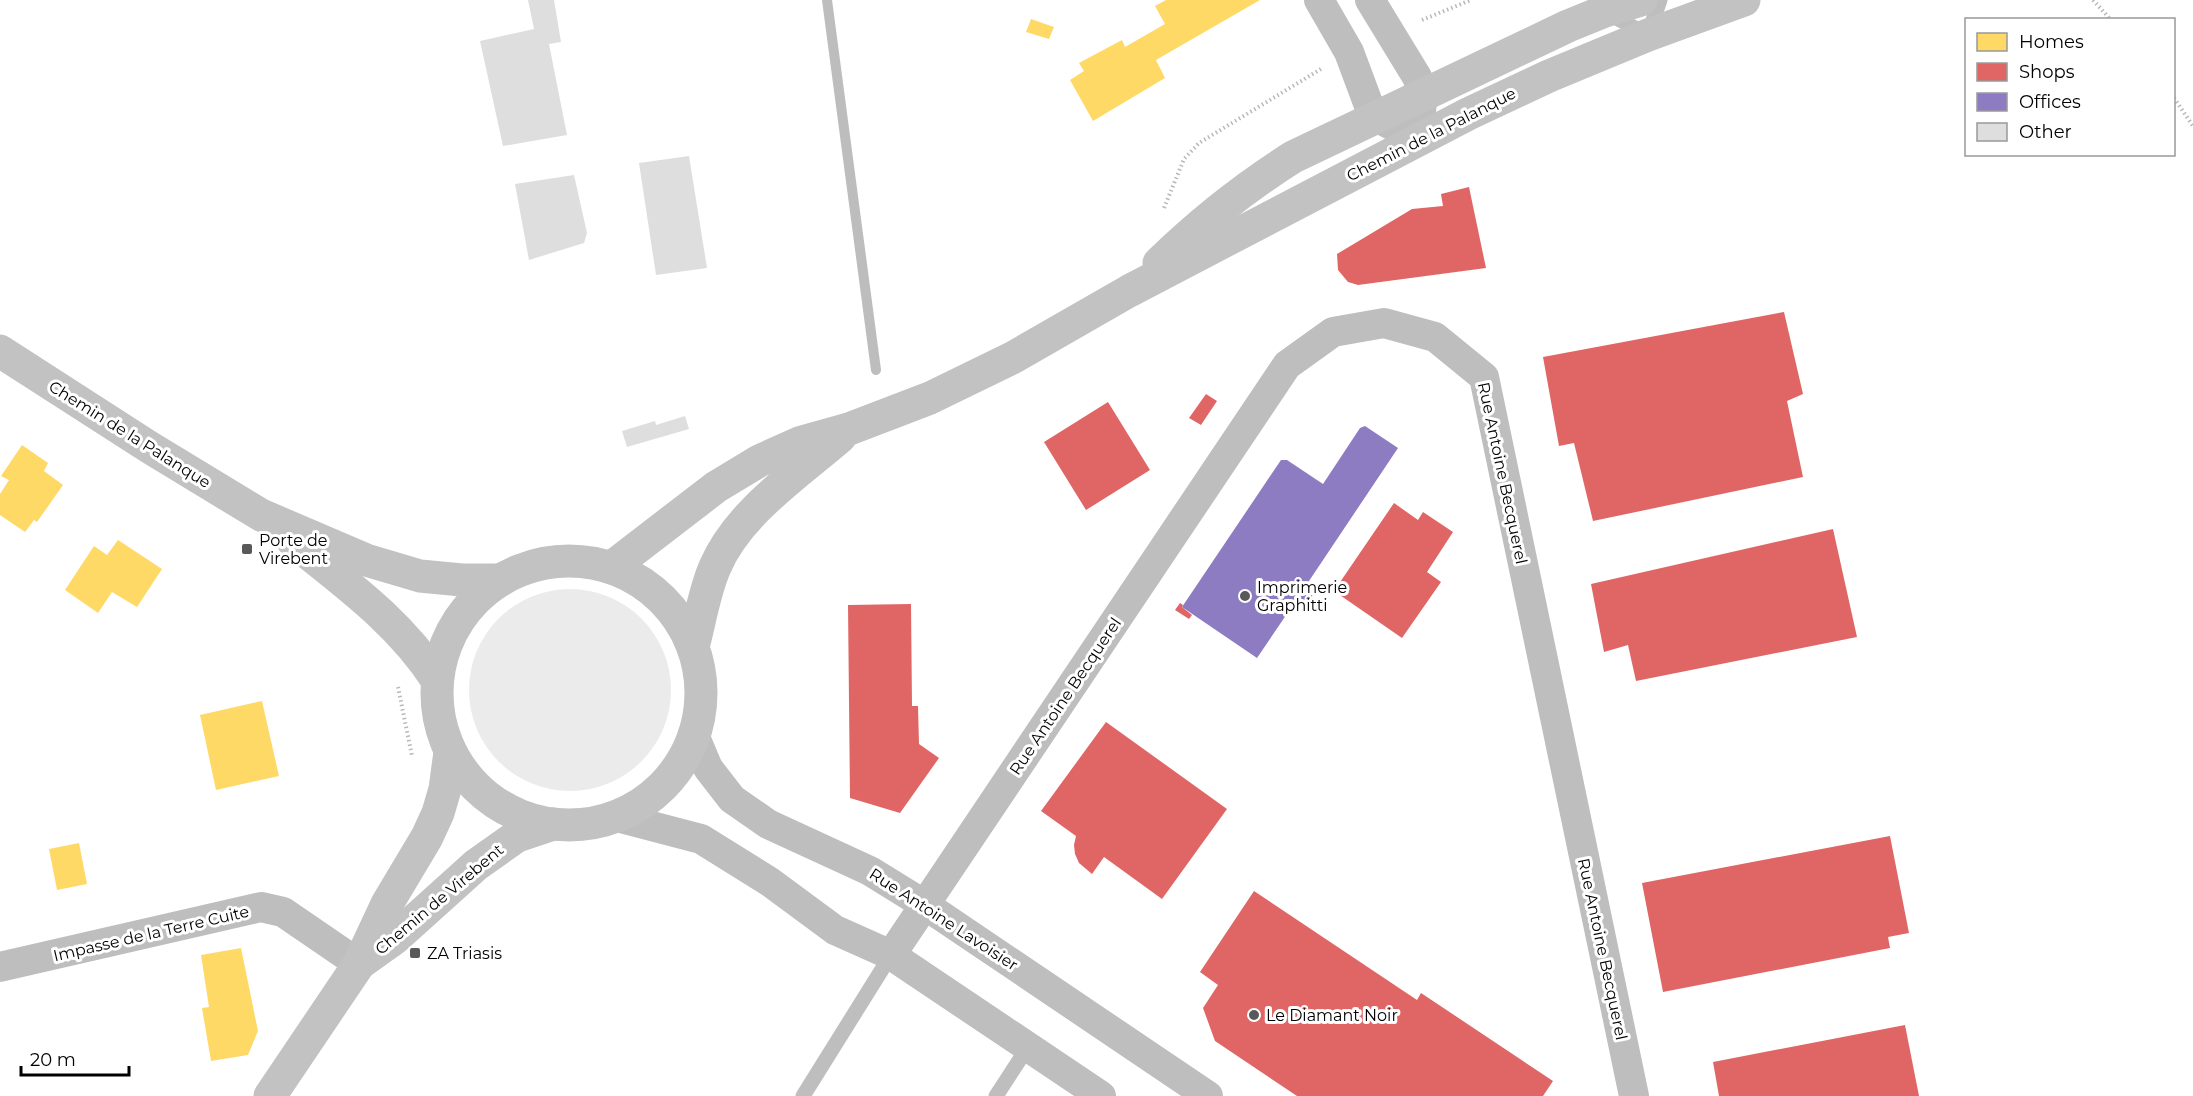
<svg xmlns="http://www.w3.org/2000/svg" width="2193" height="1096" font-family="Montserrat,sans-serif">
	<rect width="100%" height="100%" fill="#fff"/>
	<circle fill="#ebebeb" cx="570" cy="690" r="101"/>
	<g fill="#ffd966">
		<polygon points="1166,0 1260,0 1156,60 1165,78 1093,121 1070,80 1084,71 1079,63 1122,40 1125,47 1165,24 1155,6"/>
		<polygon points="1031,19 1054,27 1049,39 1026,32"/>
		<polygon points="22,445 48,463 44,471 63,485 37,522 34,520 25,532 0,515 0,494 9,480 1,476"/>
		<polygon points="118,540 162,569 137,607 112,592 98,613 65,590 94,546 107,555"/>
		<polygon points="262,701 279,776 216,790 200,715"/>
		<polygon points="79,843 87,884 57,890 49,849"/>
		<polygon points="241,948 258,1031 248,1055 211,1061 202,1008 209,1007 201,955"/>
	</g>
	<g fill="#e06666">
		<polygon points="1469,187 1486,268 1358,285 1348,282 1338,270 1337,254 1412,209 1443,206 1441,194"/>
		<polygon points="1784,312 1803,394 1787,401 1803,477 1593,521 1574,443 1559,446 1543,357"/>
		<polygon points="1206,394 1217,401 1201,425 1189,418"/>
		<polygon points="1108,402 1150,470 1086,510 1044,442"/>
		<polygon points="1394,503 1418,520 1423,512 1453,532 1427,572 1441,582 1402,638 1334,591"/>
		<polygon points="1833,529 1857,637 1636,681 1628,645 1604,652 1591,584"/>
		<polygon points="1180,603 1183,605 1182,607 1192,615 1189,619 1175,610"/>
		<polygon points="911,604 912,706 918,706 919,744 939,758 900,813 850,798 848,605"/>
		<polygon points="1106,722 1227,809 1162,899 1104,857 1092,874 1079,863 1075,854 1074,845 1076,836 1041,811"/>
		<polygon points="1890,836 1909,933 1888,937 1890,948 1663,992 1642,883"/>
		<polygon points="1254,891 1417,1000 1421,993 1553,1081 1543,1096 1297,1096 1215,1041 1203,1008 1218,985 1200,972"/>
		<polygon points="1905,1025 1919,1096 1719,1096 1713,1062"/>
	</g>
	<polygon fill="#8e7cc3" points="1365,426 1398,448 1307,584 1316,590 1304,608 1295,602 1257,658 1182,607 1281,460 1287,460 1323,484 1360,428"/>
	<g fill="none" stroke-linecap="round" stroke-linejoin="round">
		<polyline stroke="#bdbdbd" stroke-width="10" points="827,0 876,370"/>
	</g>
	<g fill="#dedede">
		<polygon points="528,0 554,0 561,42 549,44 567,135 503,146 480,41 534,29"/>
		<polygon points="689,156 707,268 656,275 639,163"/>
		<polygon points="574,175 587,233 584,243 529,260 515,184"/>
		<polygon points="685,416 689,429 627,447 622,431 655,421 656,425"/>
	</g>
	<g fill="none" stroke-linecap="round" stroke-linejoin="round">
		<g stroke="#b9b9b9" stroke-width="4" stroke-dasharray="1.5 3" stroke-linecap="butt">
			<polyline points="2093,0 2111,20"/>
			<polyline points="1422,20 1471,0"/>
			<polyline points="2174,98 2193,126"/>
			<polyline points="1164,208 1184,159 1199,143 1321,69"/>
			<polyline points="398,687 412,756"/>
		</g>
		<g stroke="#bebebe" stroke-width="15">
			<polyline points="1607,13 1648,35 1660,0"/>
			<polyline points="803,1096 891,955"/>
			<polyline points="996,1096 1028,1047"/>
		</g>
		<g stroke="#bebebe" stroke-width="30">
			<polyline points="1319,0 1349,52 1368,103 1376,117 1418,139 1423,93 1417,77 1370,0"/>
			<polyline points="695,737 708,768 732,799 768,824 870,871 925,905 1208,1096"/>
			<polyline points="617,817 701,839 770,882 835,930 891,955 1101,1096"/>
			<polyline points="891,955 1287,365 1333,332 1384,323 1435,337 1484,377 1634,1096"/>
			<polyline points="0,967 261,907 283,912 359,964"/>
		</g>
		<g stroke="#c2c2c2" stroke-width="33">
			<path d="M1159,263C1200,223 1244,188 1293,157L1568,26L1605,11L1641,0"/>
			<polyline points="0,351 149,447 261,515 366,560 420,576 462,580 500,580"/>
			<path d="M293,541C345,583 401,623 437,680"/>
			<circle cx="569" cy="693" r="132"/>
			<polyline points="612,567 716,487 759,461 799,443 849,429 930,398 1014,357 1129,291 1468,114 1549,76 1648,35 1744,0"/>
			<path d="M693,647C700,621 704,592 715,567C738,513 797,474 840,437"/>
			<polyline points="360,963 395,938 476,865 517,836 553,824"/>
			<polyline points="270,1096 359,964 387,904 427,837 438,813 445,789 450,752"/>
		</g>
	</g>
	<g fill="#595959" stroke="#fff" stroke-width="2">
		<rect x="241" y="543" width="12" height="12" rx="3"/>
		<circle cx="1245" cy="596" r="6"/>
		<rect x="409" y="947" width="12" height="12" rx="3"/>
		<circle cx="1254" cy="1015" r="6"/>
	</g>
	<g text-anchor="middle" stroke-width="6" stroke-linejoin="round" paint-order="stroke">
		<g font-size="16" fill="#000" stroke="#fff">
			<text transform="translate(1431 134) rotate(-27)" y="6">Chemin de la Palanque</text>
			<text transform="translate(130 434) rotate(32)" y="6">Chemin de la Palanque</text>
			<text transform="translate(1503 473) rotate(78)" y="6">Rue Antoine Becquerel</text>
			<text transform="translate(1065 696) rotate(-56)" y="6">Rue Antoine Becquerel</text>
			<text transform="translate(439 899) rotate(-40)" y="6">Chemin de Virebent</text>
			<text transform="translate(944 919) rotate(33)" y="6">Rue Antoine Lavoisier</text>
			<text transform="translate(151 933) rotate(-13)" y="6">Impasse de la Terre Cuite</text>
			<text transform="translate(1603 949) rotate(78)" y="6">Rue Antoine Becquerel</text>
		</g>
		<g font-size="16" fill="#000" stroke="#fff" text-anchor="start">
			<text x="259" y="546">Porte de<tspan x="259" dy="18">Virebent</tspan></text>
			<text x="1257" y="593">Imprimerie<tspan x="1257" dy="18">Graphitti</tspan></text>
			<text x="427" y="959">ZA Triasis</text>
			<text x="1266" y="1021">Le Diamant Noir</text>
		</g>
	</g>
	<rect x="1965" y="18" width="210" height="138" fill="#ffffff" stroke="#999999" stroke-width="1.5"/>
	<rect x="1977" y="33" width="30" height="18" fill="#ffd966" stroke="#999999" stroke-width="1.5"/>
	<text x="2019" y="48" font-size="18" fill="#000000">Homes</text>
	<rect x="1977" y="63" width="30" height="18" fill="#e06666" stroke="#999999" stroke-width="1.5"/>
	<text x="2019" y="78" font-size="18" fill="#000000">Shops</text>
	<rect x="1977" y="93" width="30" height="18" fill="#8e7cc3" stroke="#999999" stroke-width="1.5"/>
	<text x="2019" y="108" font-size="18" fill="#000000">Offices</text>
	<rect x="1977" y="123" width="30" height="18" fill="#dedede" stroke="#999999" stroke-width="1.5"/>
	<text x="2019" y="138" font-size="18" fill="#000000">Other</text>
	<path d="M21 1066v9h108v-9" fill="none" stroke="#000000" stroke-width="3"/>
	<text x="30" y="1066" font-size="18" fill="#000000" stroke="#ffffff" stroke-width="4.5" paint-order="stroke">20 m</text>
</svg>
